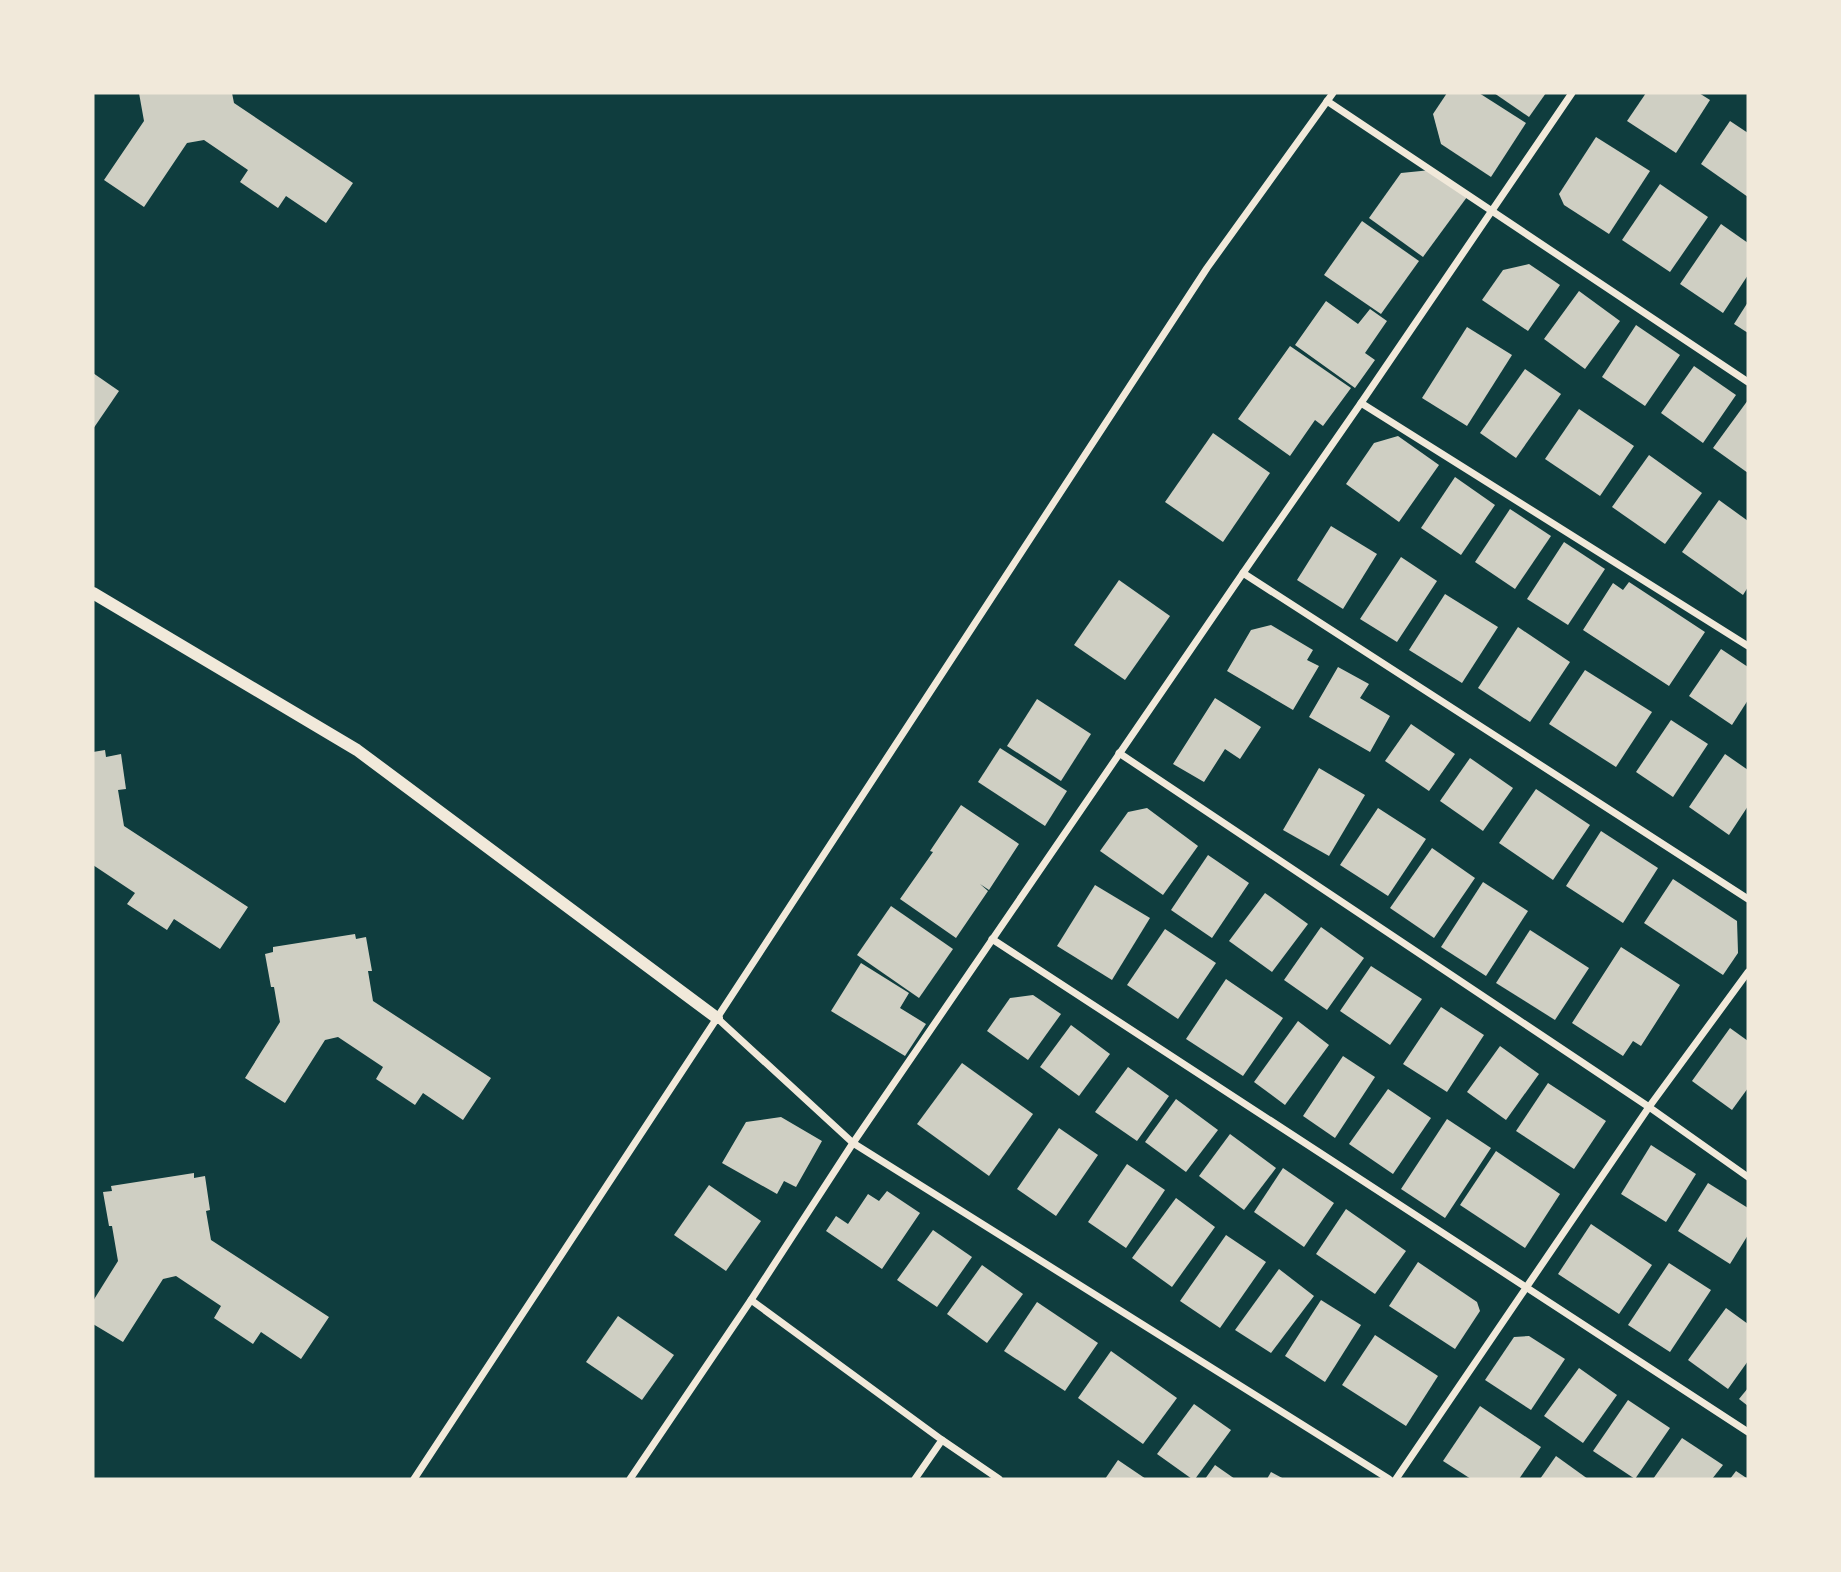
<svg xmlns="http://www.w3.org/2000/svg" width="1841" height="1572" font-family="'Nunito Sans',sans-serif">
	<rect width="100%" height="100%" fill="#0f3d3e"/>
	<g fill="#cfcfc3">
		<polygon points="139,93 232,93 234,103 353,183 326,223 286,196 278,208 240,182 248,170 204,140 187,143 144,207 104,180 144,121"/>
		<polygon points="1447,93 1479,93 1526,123 1491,177 1441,144 1433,114"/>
		<polygon points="1494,93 1546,93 1529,117"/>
		<polygon points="1646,93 1699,93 1710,100 1676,153 1627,121"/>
		<polygon points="1730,121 1748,133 1748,197 1701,164"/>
		<polygon points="1596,137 1650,171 1609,234 1564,205 1559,194"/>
		<polygon points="1431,170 1467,197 1423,257 1369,218 1401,173"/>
		<polygon points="1660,184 1708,217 1670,272 1622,240"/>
		<polygon points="1362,221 1419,261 1381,314 1324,275"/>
		<polygon points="1721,224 1748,243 1748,275 1723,313 1680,284"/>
		<polygon points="1529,264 1560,285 1528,331 1482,300 1503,270"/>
		<polygon points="1579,291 1620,321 1585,369 1544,339"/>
		<polygon points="1326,301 1358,324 1370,309 1387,321 1365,353 1375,360 1355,388 1295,345"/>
		<polygon points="1748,302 1748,333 1734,324"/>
		<polygon points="1636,325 1680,355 1645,406 1602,377"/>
		<polygon points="1467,327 1512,355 1467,426 1422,398"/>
		<polygon points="1290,346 1351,388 1323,426 1315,420 1290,456 1238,419"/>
		<polygon points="1694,366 1736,395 1703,443 1661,413"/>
		<polygon points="1525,369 1561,394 1516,458 1480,433"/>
		<polygon points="93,373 119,391 93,429"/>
		<polygon points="1748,400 1748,473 1713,448"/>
		<polygon points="1579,409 1634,446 1600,496 1545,459"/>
		<polygon points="1213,433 1270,473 1223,542 1165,502"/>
		<polygon points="1398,436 1439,465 1399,522 1346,484 1374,443"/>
		<polygon points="1649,455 1702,493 1665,544 1612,507"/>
		<polygon points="1455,477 1495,505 1461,555 1421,528"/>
		<polygon points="1719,500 1748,521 1748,587 1743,595 1682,552"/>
		<polygon points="1510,509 1551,536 1515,589 1475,562"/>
		<polygon points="1331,526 1377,554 1343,609 1297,580"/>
		<polygon points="1564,542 1605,569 1568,625 1527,599"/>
		<polygon points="1401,557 1437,581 1397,642 1360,619"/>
		<polygon points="1119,580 1170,616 1125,680 1074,645"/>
		<polygon points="1629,582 1705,632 1669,686 1583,630 1613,583 1623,590"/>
		<polygon points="1445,594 1498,627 1462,683 1409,650"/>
		<polygon points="1271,625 1313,650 1307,660 1319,666 1293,710 1227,671 1251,630"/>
		<polygon points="1518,627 1570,662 1530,722 1478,688"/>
		<polygon points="1721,649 1748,667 1748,700 1732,725 1689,696"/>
		<polygon points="1338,667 1369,684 1360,698 1390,716 1370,752 1309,717"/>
		<polygon points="1585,670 1652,712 1616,767 1549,724"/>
		<polygon points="1215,698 1261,727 1240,759 1225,749 1204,782 1173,764"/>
		<polygon points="1037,699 1091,734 1061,781 1007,746"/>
		<polygon points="1671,720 1708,744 1673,797 1636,772"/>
		<polygon points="1411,724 1455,754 1429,791 1385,761"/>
		<polygon points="1000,748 1067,791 1045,826 978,782"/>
		<polygon points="105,750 106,757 121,754 126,789 118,790 124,826 248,907 220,949 174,919 167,930 127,904 135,893 93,865 93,752"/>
		<polygon points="1725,754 1748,770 1748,806 1729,835 1689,807"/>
		<polygon points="1470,758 1513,788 1483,831 1440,801"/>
		<polygon points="1319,768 1365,795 1329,856 1283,830"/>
		<polygon points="1536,789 1590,825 1553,880 1499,843"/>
		<polygon points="961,805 1019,844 989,890 980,884 988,891 956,938 900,899 933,852 930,851"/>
		<polygon points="1147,808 1198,846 1163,895 1100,851 1128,812"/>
		<polygon points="1378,808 1426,839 1388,896 1340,865"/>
		<polygon points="1601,831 1658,868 1623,923 1566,886"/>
		<polygon points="1432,848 1475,878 1434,938 1390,908"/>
		<polygon points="1208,855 1249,883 1212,938 1171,910"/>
		<polygon points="1673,879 1737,921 1738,953 1723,975 1644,923"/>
		<polygon points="1483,882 1528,911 1486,976 1441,947"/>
		<polygon points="1095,885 1150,918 1112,980 1057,946"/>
		<polygon points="1265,893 1308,924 1272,972 1229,941"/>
		<polygon points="891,906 953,949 919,998 857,955"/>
		<polygon points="1321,927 1364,958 1327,1010 1284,980"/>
		<polygon points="1165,929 1216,963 1178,1019 1127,985"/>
		<polygon points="1530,930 1589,968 1555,1020 1496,983"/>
		<polygon points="355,934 356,939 366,937 372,971 368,971 373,1001 491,1078 463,1120 423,1093 415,1105 376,1079 383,1067 338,1037 325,1040 285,1103 245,1078 280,1022 274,987 271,987 265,954 273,952 273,947"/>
		<polygon points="1621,947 1680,985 1641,1046 1633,1041 1623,1056 1572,1023"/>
		<polygon points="861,963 909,993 900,1008 926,1024 905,1056 831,1011"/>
		<polygon points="1371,966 1422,999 1390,1045 1340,1011"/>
		<polygon points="1226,979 1283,1018 1243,1076 1186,1039"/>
		<polygon points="1033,995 1061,1014 1028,1060 987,1031 1010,998"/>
		<polygon points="1441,1007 1484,1035 1447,1092 1403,1064"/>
		<polygon points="1298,1021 1329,1045 1285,1105 1254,1082"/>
		<polygon points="1071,1025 1110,1054 1079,1096 1040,1067"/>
		<polygon points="1730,1028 1748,1041 1748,1088 1732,1110 1692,1081"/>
		<polygon points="1500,1046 1539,1074 1506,1120 1467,1092"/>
		<polygon points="1343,1056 1375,1077 1335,1138 1303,1116"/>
		<polygon points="962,1063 1033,1114 989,1176 917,1124"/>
		<polygon points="1128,1067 1169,1096 1137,1141 1095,1112"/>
		<polygon points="1548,1083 1606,1121 1574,1169 1516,1131"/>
		<polygon points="1388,1089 1431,1118 1393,1174 1349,1144"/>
		<polygon points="1176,1099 1218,1130 1186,1172 1145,1142"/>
		<polygon points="781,1117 822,1141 796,1187 784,1181 777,1194 722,1163 746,1122"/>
		<polygon points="1447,1119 1491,1148 1445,1218 1401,1189"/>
		<polygon points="1059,1128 1098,1155 1056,1216 1017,1189"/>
		<polygon points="1230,1134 1276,1168 1244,1210 1199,1176"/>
		<polygon points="1651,1145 1696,1174 1666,1222 1621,1194"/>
		<polygon points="1496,1151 1560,1194 1525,1248 1460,1205"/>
		<polygon points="1127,1164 1165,1190 1126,1248 1088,1222"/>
		<polygon points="1283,1168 1334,1203 1304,1247 1254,1212"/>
		<polygon points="194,1173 194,1178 205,1176 210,1210 206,1211 211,1240 329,1317 301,1359 261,1332 253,1344 214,1318 221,1306 176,1276 163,1279 123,1342 93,1324 93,1301 118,1261 112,1226 109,1226 103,1192 112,1191 111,1186"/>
		<polygon points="1708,1183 1748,1208 1748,1235 1730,1264 1678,1231"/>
		<polygon points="709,1185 761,1221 726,1271 674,1235"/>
		<polygon points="887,1191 920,1213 882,1269 826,1231 836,1216 848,1224 868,1194 879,1201"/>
		<polygon points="1176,1198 1215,1227 1172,1287 1132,1258"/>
		<polygon points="1346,1209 1406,1251 1375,1294 1316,1254"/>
		<polygon points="1591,1224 1652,1265 1619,1314 1558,1274"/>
		<polygon points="933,1230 972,1257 937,1307 897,1280"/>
		<polygon points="1226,1235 1266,1262 1220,1328 1180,1301"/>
		<polygon points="1418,1262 1477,1302 1480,1311 1455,1349 1389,1306"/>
		<polygon points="1669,1263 1711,1290 1670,1352 1628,1325"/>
		<polygon points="982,1265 1023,1294 987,1343 947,1314"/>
		<polygon points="1279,1269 1314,1296 1271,1353 1235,1330"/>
		<polygon points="1321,1300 1361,1325 1325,1382 1285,1356"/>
		<polygon points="1037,1302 1098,1343 1065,1391 1004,1351"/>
		<polygon points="1726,1308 1748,1324 1748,1361 1728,1389 1688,1360"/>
		<polygon points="618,1316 674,1355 642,1400 586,1362"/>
		<polygon points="1375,1335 1438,1376 1406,1426 1342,1385"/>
		<polygon points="1529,1336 1565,1359 1531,1410 1485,1380 1514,1337"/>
		<polygon points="1111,1351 1177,1398 1143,1444 1078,1398"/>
		<polygon points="1579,1368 1617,1395 1583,1443 1544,1416"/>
		<polygon points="1748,1388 1748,1406 1739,1399"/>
		<polygon points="1628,1400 1670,1428 1635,1479 1593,1451"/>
		<polygon points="1194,1404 1231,1430 1195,1479 1192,1479 1157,1454"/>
		<polygon points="1480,1406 1541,1447 1519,1479 1471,1479 1443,1461"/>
		<polygon points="1682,1438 1723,1465 1712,1479 1653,1479"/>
		<polygon points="1556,1456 1588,1479 1540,1479"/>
		<polygon points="1118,1460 1146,1479 1105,1479"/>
		<polygon points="1215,1465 1235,1479 1205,1479"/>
		<polygon points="1736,1471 1748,1479 1730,1479"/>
		<polygon points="1271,1472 1284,1479 1267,1479"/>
	</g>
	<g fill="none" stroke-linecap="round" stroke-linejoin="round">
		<g stroke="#f1e9da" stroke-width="7">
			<polyline points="1327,101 1748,382"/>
			<polyline points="1361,403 1748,646"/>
			<polyline points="1243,573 1748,899"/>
			<polyline points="1119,753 1649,1107 1748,1177"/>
			<polyline points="992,939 1748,1432"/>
			<polyline points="717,1018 853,1143 1389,1479"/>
			<polyline points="751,1300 942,1440 915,1479"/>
			<polyline points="942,1440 999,1479"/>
			<polyline points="414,1479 717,1018 1207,268 1333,93"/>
			<polyline points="630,1479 751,1300 853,1143 1243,573 1361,403 1572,93"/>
			<polyline points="1396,1479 1649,1107 1748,972"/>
		</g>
		<polyline stroke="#f1e9da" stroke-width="12" points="93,593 357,750 717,1018"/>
	</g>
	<rect width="1841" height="1572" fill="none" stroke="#f1e9da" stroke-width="189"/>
</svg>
